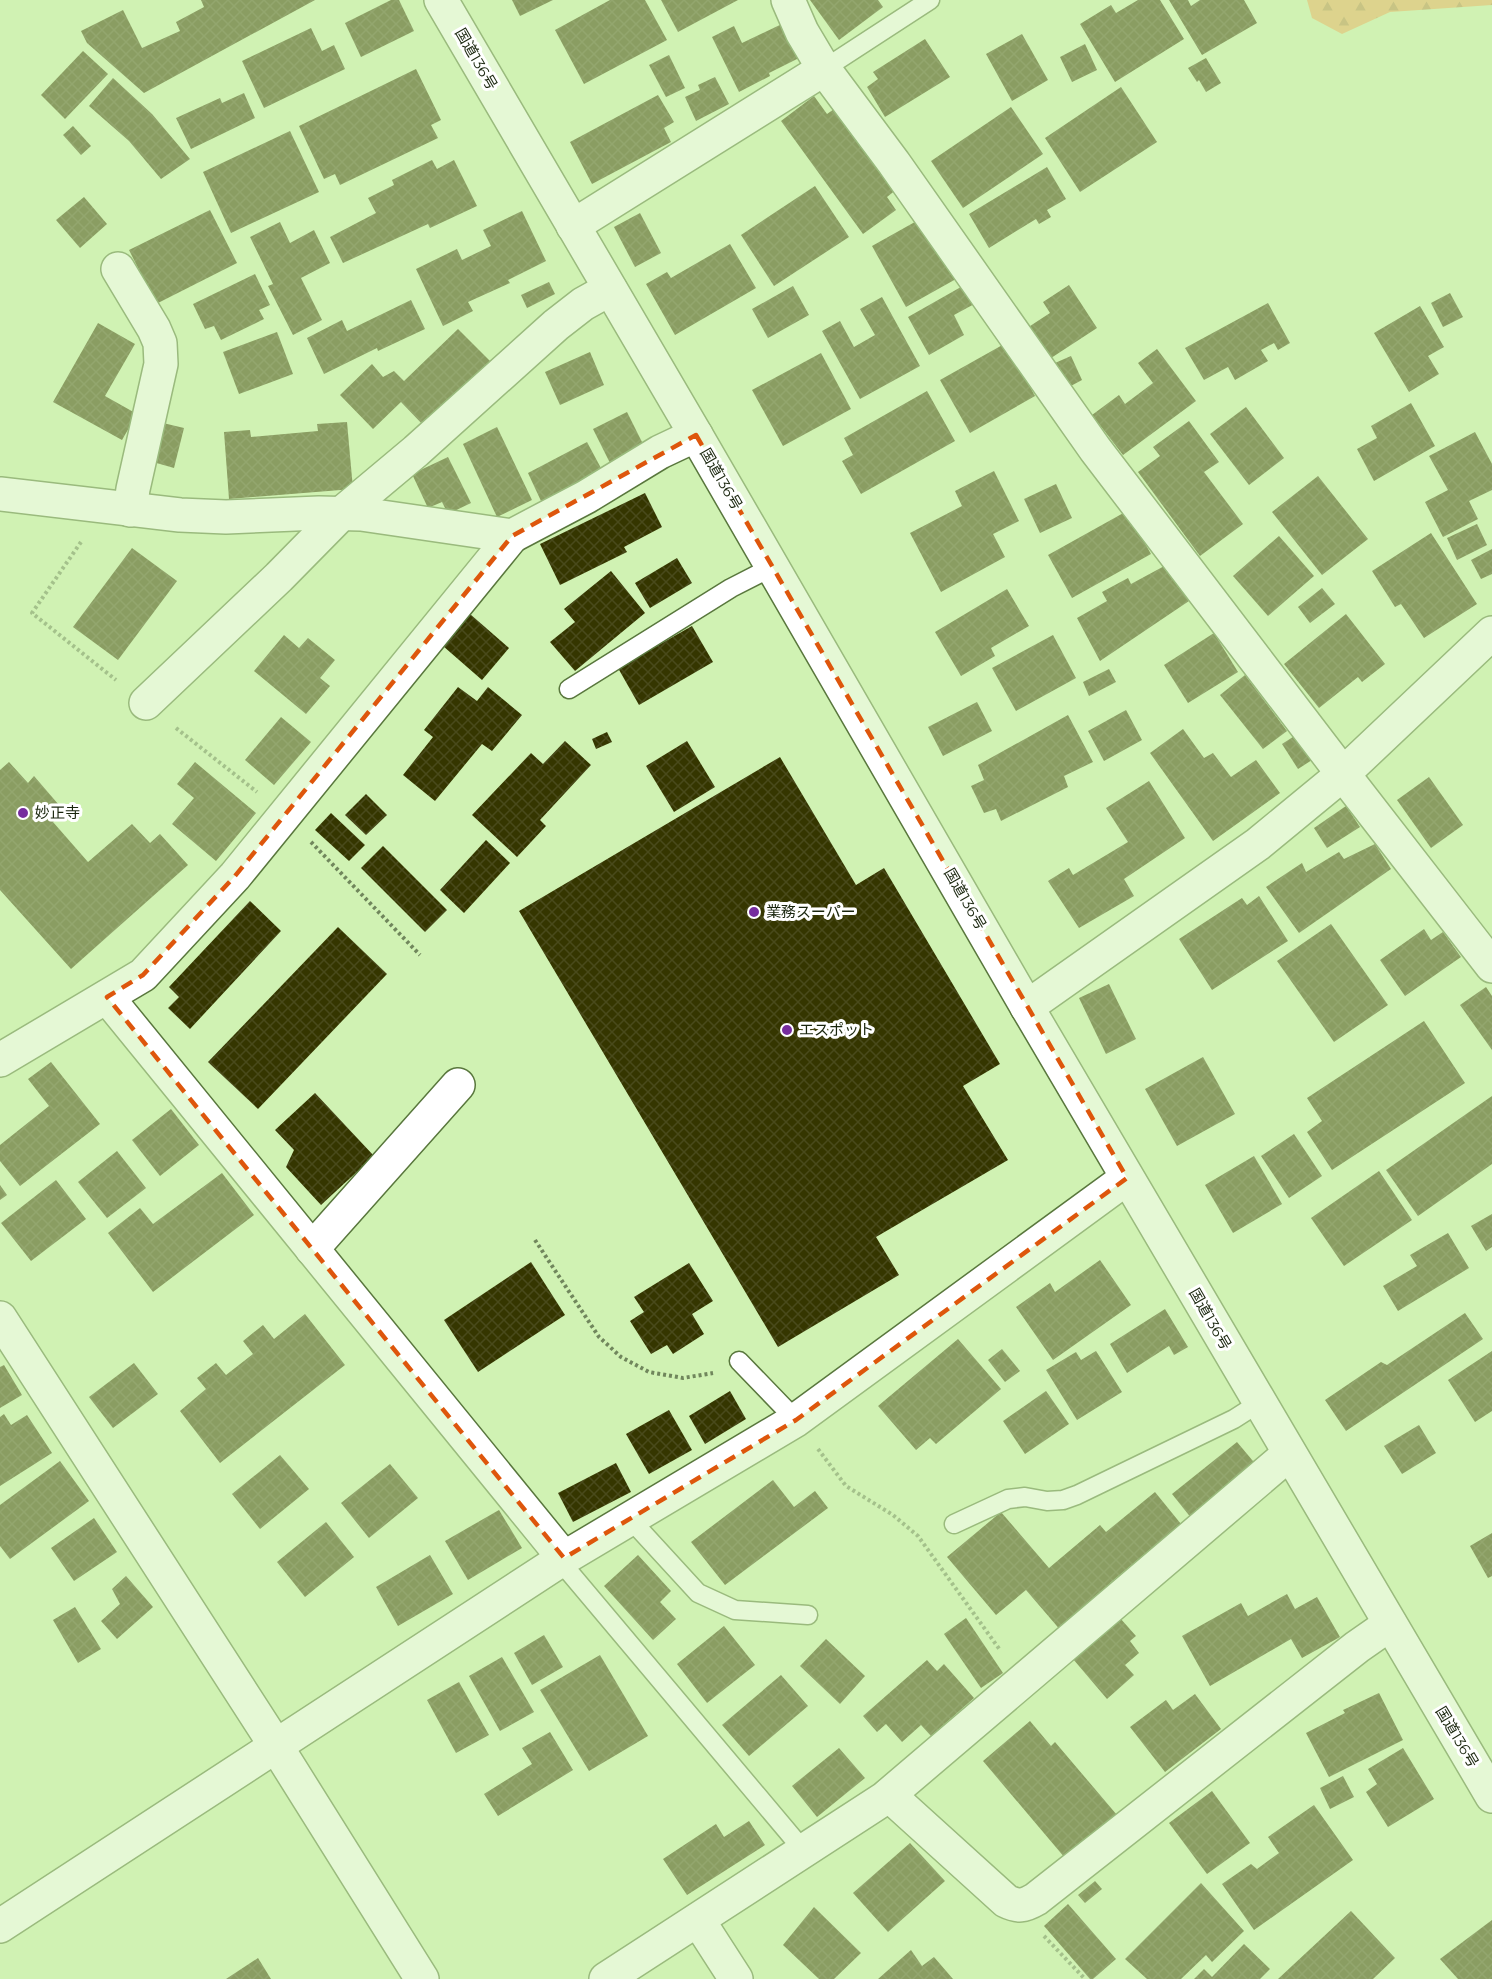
<svg xmlns="http://www.w3.org/2000/svg" width="1492" height="1979" font-family="Montserrat,'Noto Sans JP',sans-serif">
	<defs>
		<pattern id="forest-firs" width="22" height="20" patternUnits="userSpaceOnUse" patternTransform="scale(1.5)"><rect width="22" height="20" fill="#edae5f"/><path d="M5 1l3.5 6h-7zM16 11l3.5 6h-7z" fill="#bf8d4d"/></pattern>
		<pattern id="building-cross-hatch" width="8" height="8" patternUnits="userSpaceOnUse" patternTransform="scale(1.5)"><rect width="8" height="8" fill="#353600"/><path d="M0 0l8 8M0 8l8-8" fill="none" stroke="#494a1b"/></pattern>
	</defs>
	<rect width="100%" height="100%" fill="#d0f2b3"/>
	<polygon fill="url(#forest-firs)" points="1307,0 1492,0 1492,5 1390,12 1342,34 1312,18"/>
	<g fill="url(#building-cross-hatch)">
		<polygon points="201,0 315,0 144,93 87,43 81,31 123,10 142,48 180,31 176,22 204,7"/>
		<polygon points="391,0 399,0 414,31 361,57 345,23"/>
		<polygon points="512,0 553,0 520,16"/>
		<polygon points="610,0 645,0 667,40 584,84 555,30"/>
		<polygon points="661,0 738,0 678,32"/>
		<polygon points="810,0 878,0 883,7 839,40"/>
		<polygon points="1138,0 1160,0 1184,39 1115,82 1080,24 1111,5 1116,13"/>
		<polygon points="1169,0 1188,0 1191,6 1200,0 1244,0 1257,23 1202,55"/>
		<polygon points="784,23 801,57 769,73 770,76 739,92 712,37 734,26 742,43"/>
		<polygon points="311,28 322,51 334,45 345,69 264,108 242,61"/>
		<polygon points="1022,34 1048,80 1012,101 986,54"/>
		<polygon points="925,39 950,77 885,117 867,87 878,79 873,72"/>
		<polygon points="1085,44 1097,70 1072,82 1060,57"/>
		<polygon points="83,51 108,74 65,119 41,95"/>
		<polygon points="669,55 685,88 666,97 649,65"/>
		<polygon points="1206,58 1221,83 1206,92 1199,80 1197,82 1188,68"/>
		<polygon points="416,69 441,120 431,125 438,138 340,185 335,174 324,179 299,126"/>
		<polygon points="715,77 729,104 696,121 685,97 700,90 698,85"/>
		<polygon points="113,78 152,114 190,159 161,179 129,141 89,106"/>
		<polygon points="1121,87 1157,142 1080,192 1045,138"/>
		<polygon points="244,93 255,118 191,149 176,118 220,98 222,103"/>
		<polygon points="658,95 674,122 664,128 671,142 592,184 570,142"/>
		<polygon points="814,96 827,114 837,107 897,189 887,197 896,210 863,234 781,121"/>
		<polygon points="1011,107 1043,154 963,208 931,161"/>
		<polygon points="73,126 91,146 81,155 63,135"/>
		<polygon points="290,131 319,192 231,233 203,172"/>
		<polygon points="432,160 437,169 454,160 477,206 430,228 428,224 343,263 330,237 376,213 368,198 394,185 392,180"/>
		<polygon points="1047,167 1066,199 1047,210 1051,217 1039,224 1036,219 989,248 969,214"/>
		<polygon points="815,186 849,237 774,286 741,235"/>
		<polygon points="84,197 107,224 80,248 56,220"/>
		<polygon points="210,210 237,263 156,304 129,250"/>
		<polygon points="522,211 546,261 508,280 510,283 468,302 473,311 443,326 416,269 457,249 462,260 491,246 483,230"/>
		<polygon points="640,213 661,253 635,267 614,227"/>
		<polygon points="922,218 956,279 906,307 872,246"/>
		<polygon points="280,222 290,243 314,230 330,263 301,278 322,320 293,335 268,286 273,284 250,237"/>
		<polygon points="730,244 756,288 675,335 646,284 667,272 671,278"/>
		<polygon points="255,274 270,305 259,310 264,319 221,340 214,326 205,329 193,304"/>
		<polygon points="549,282 555,294 527,308 521,295"/>
		<polygon points="968,283 978,302 954,315 964,335 929,355 908,317"/>
		<polygon points="1069,285 1097,328 1048,360 1027,328 1050,313 1043,302"/>
		<polygon points="793,286 809,315 768,338 752,309"/>
		<polygon points="1450,293 1463,317 1443,327 1431,303"/>
		<polygon points="882,297 920,366 860,399 822,331 840,321 854,347 875,335 860,309"/>
		<polygon points="411,300 425,329 378,351 377,348 324,374 307,338 342,320 347,331"/>
		<polygon points="1268,303 1290,343 1278,350 1274,343 1261,350 1268,361 1235,380 1228,367 1204,380 1185,348"/>
		<polygon points="1420,306 1444,347 1428,356 1439,374 1409,392 1374,333"/>
		<polygon points="98,323 135,344 105,396 137,414 122,440 53,402"/>
		<polygon points="458,329 492,363 425,427 401,402 373,429 340,395 372,364 383,377 394,371 404,381"/>
		<polygon points="277,332 293,374 239,394 223,352"/>
		<polygon points="1006,343 1035,396 970,433 940,380"/>
		<polygon points="1157,349 1196,401 1123,455 1092,415 1119,395 1125,404 1153,383 1138,363"/>
		<polygon points="590,352 604,385 560,405 545,372"/>
		<polygon points="821,353 851,409 783,446 752,390"/>
		<polygon points="1071,356 1082,380 1067,388 1055,363"/>
		<polygon points="927,391 955,441 861,494 842,461 853,455 844,438"/>
		<polygon points="1411,403 1435,446 1374,481 1357,449 1377,438 1371,426"/>
		<polygon points="1246,407 1284,458 1249,485 1210,434"/>
		<polygon points="627,412 644,446 610,463 593,429"/>
		<polygon points="1189,421 1219,462 1204,472 1243,524 1200,556 1138,472 1160,456 1153,447"/>
		<polygon points="347,422 353,489 229,499 224,432 250,430 251,437 318,431 317,424"/>
		<polygon points="163,423 184,428 174,468 153,462"/>
		<polygon points="497,427 532,500 497,517 463,444"/>
		<polygon points="1475,432 1492,464 1492,490 1469,501 1478,519 1443,537 1425,502 1448,490 1429,456"/>
		<polygon points="587,442 602,470 541,501 528,473"/>
		<polygon points="448,457 471,503 448,514 442,502 428,508 412,474"/>
		<polygon points="994,471 1019,521 993,534 1005,557 941,592 910,533 962,506 955,491"/>
		<polygon points="1318,476 1368,539 1322,575 1272,512"/>
		<polygon points="1056,484 1072,518 1040,533 1024,499"/>
		<polygon points="645,493 662,527 624,547 627,552 560,585 540,544"/>
		<polygon points="1127,511 1151,554 1072,598 1048,555"/>
		<polygon points="1477,524 1487,545 1457,560 1447,538"/>
		<polygon points="1431,533 1477,604 1424,638 1401,604 1395,607 1372,571"/>
		<polygon points="1279,536 1314,576 1268,616 1233,576"/>
		<polygon points="132,548 177,581 118,660 73,627"/>
		<polygon points="1492,549 1492,574 1481,579 1471,560"/>
		<polygon points="677,558 692,583 650,608 635,583"/>
		<polygon points="1168,564 1189,601 1100,661 1077,618 1107,601 1102,592 1128,578 1131,584"/>
		<polygon points="611,571 645,613 575,671 550,642 575,622 564,609"/>
		<polygon points="1322,588 1335,604 1310,623 1298,607"/>
		<polygon points="1007,589 1029,626 991,648 995,656 961,676 935,632"/>
		<polygon points="470,614 509,648 482,680 443,646"/>
		<polygon points="1346,614 1385,664 1362,682 1358,677 1319,708 1284,664"/>
		<polygon points="692,626 713,662 639,705 618,668"/>
		<polygon points="1214,633 1238,672 1188,703 1164,665"/>
		<polygon points="284,635 299,648 308,638 335,660 320,678 330,686 306,714 254,671"/>
		<polygon points="1053,635 1076,678 1016,711 992,668"/>
		<polygon points="1109,669 1116,682 1089,696 1083,682"/>
		<polygon points="1245,675 1287,731 1263,749 1220,695"/>
		<polygon points="458,687 477,701 488,687 522,715 492,751 482,744 435,801 403,775 433,737 424,730"/>
		<polygon points="977,702 992,731 943,756 928,727"/>
		<polygon points="1126,710 1142,740 1104,761 1088,731"/>
		<polygon points="1068,715 1093,762 1064,776 1068,787 1001,821 996,809 984,813 971,786 984,780 978,765"/>
		<polygon points="281,717 311,742 274,785 245,760"/>
		<polygon points="1183,729 1204,758 1213,753 1231,777 1256,760 1280,793 1213,841 1150,753"/>
		<polygon points="607,732 612,742 596,749 592,739"/>
		<polygon points="1296,735 1312,760 1298,769 1282,744"/>
		<polygon points="565,741 591,765 540,820 546,826 517,857 472,815 531,753 543,764"/>
		<polygon points="687,741 715,787 674,812 646,766"/>
		<polygon points="780,757 856,885 884,868 1000,1064 963,1086 1008,1160 876,1237 899,1275 778,1347 519,911"/>
		<polygon points="9,762 28,783 34,776 65,812 53,822 88,862 132,824 150,843 160,834 188,865 71,969 0,890 0,770"/>
		<polygon points="195,762 256,813 216,861 172,824 194,798 177,784"/>
		<polygon points="1429,777 1463,825 1431,848 1397,800"/>
		<polygon points="1149,781 1185,838 1124,879 1134,896 1079,928 1048,881 1069,868 1073,875 1128,842 1106,808"/>
		<polygon points="366,794 387,815 366,835 345,815"/>
		<polygon points="1346,806 1360,827 1327,848 1314,828"/>
		<polygon points="331,813 365,845 349,861 315,830"/>
		<polygon points="486,840 510,863 464,913 440,890"/>
		<polygon points="1375,844 1391,869 1299,933 1266,887 1302,863 1306,872 1339,852 1344,859"/>
		<polygon points="383,846 447,910 425,932 361,868"/>
		<polygon points="1259,896 1288,941 1212,990 1179,939 1242,898 1247,905"/>
		<polygon points="250,901 281,931 190,1029 168,1008 179,997 169,987"/>
		<polygon points="1331,924 1388,1005 1334,1042 1277,961"/>
		<polygon points="338,927 387,974 258,1109 208,1062"/>
		<polygon points="1424,929 1431,940 1443,932 1461,957 1405,996 1380,960"/>
		<polygon points="1109,984 1136,1039 1106,1054 1079,998"/>
		<polygon points="1486,987 1492,996 1492,1050 1460,1005"/>
		<polygon points="1424,1021 1465,1083 1332,1170 1307,1132 1322,1121 1307,1098"/>
		<polygon points="1203,1057 1235,1114 1177,1146 1145,1089"/>
		<polygon points="51,1062 100,1124 20,1186 0,1161 0,1145 49,1106 28,1079"/>
		<polygon points="315,1093 374,1156 321,1205 286,1167 294,1150 275,1130"/>
		<polygon points="1492,1096 1492,1164 1418,1216 1386,1170"/>
		<polygon points="171,1109 199,1145 160,1176 132,1140"/>
		<polygon points="1294,1134 1322,1176 1289,1198 1261,1156"/>
		<polygon points="117,1151 146,1188 107,1218 78,1182"/>
		<polygon points="1254,1156 1282,1204 1233,1233 1205,1185"/>
		<polygon points="1379,1171 1412,1220 1344,1266 1311,1218"/>
		<polygon points="222,1173 254,1215 153,1292 108,1233 140,1208 153,1224"/>
		<polygon points="56,1180 86,1219 31,1261 1,1223"/>
		<polygon points="0,1185 7,1195 0,1200"/>
		<polygon points="1492,1214 1492,1247 1486,1251 1471,1226"/>
		<polygon points="1448,1233 1469,1268 1398,1311 1383,1286 1417,1266 1410,1255"/>
		<polygon points="1100,1260 1131,1305 1053,1360 1016,1307 1050,1283 1055,1292"/>
		<polygon points="531,1262 565,1315 478,1372 444,1320"/>
		<polygon points="689,1263 713,1301 692,1314 704,1334 673,1354 667,1345 651,1354 630,1321 644,1312 634,1297"/>
		<polygon points="1165,1309 1188,1347 1174,1355 1169,1346 1127,1373 1110,1344"/>
		<polygon points="1465,1313 1483,1339 1346,1431 1325,1400 1381,1362 1387,1365"/>
		<polygon points="305,1314 345,1365 220,1463 180,1411 206,1389 197,1378 216,1363 226,1375 253,1354 243,1341 263,1325 274,1339"/>
		<polygon points="958,1339 1001,1389 936,1444 930,1438 916,1450 878,1406"/>
		<polygon points="1002,1349 1020,1371 1005,1382 988,1360"/>
		<polygon points="1096,1351 1122,1392 1077,1420 1046,1370 1076,1352 1081,1360"/>
		<polygon points="1492,1351 1492,1411 1475,1422 1448,1380"/>
		<polygon points="134,1363 158,1394 113,1428 89,1397"/>
		<polygon points="4,1365 22,1395 0,1408 0,1367"/>
		<polygon points="730,1391 746,1419 705,1444 689,1416"/>
		<polygon points="1046,1391 1069,1424 1025,1454 1003,1421"/>
		<polygon points="669,1410 692,1450 649,1474 626,1434"/>
		<polygon points="4,1414 11,1425 27,1415 52,1453 0,1486 0,1417"/>
		<polygon points="1419,1425 1436,1453 1402,1474 1384,1446"/>
		<polygon points="1237,1442 1258,1467 1192,1519 1172,1494"/>
		<polygon points="280,1455 309,1489 260,1529 232,1494"/>
		<polygon points="60,1461 89,1501 10,1559 0,1546 0,1505"/>
		<polygon points="616,1463 631,1492 573,1522 558,1493"/>
		<polygon points="390,1464 418,1498 369,1538 341,1503"/>
		<polygon points="773,1480 794,1507 815,1491 828,1508 725,1585 691,1542"/>
		<polygon points="1155,1492 1181,1524 1110,1583 1115,1588 1062,1632 1026,1590 996,1615 947,1557 1001,1512 1049,1568 1100,1525 1106,1532"/>
		<polygon points="499,1510 522,1548 468,1580 445,1541"/>
		<polygon points="94,1518 117,1552 74,1581 51,1548"/>
		<polygon points="326,1522 354,1557 305,1597 277,1562"/>
		<polygon points="1492,1533 1492,1576 1488,1578 1470,1546"/>
		<polygon points="430,1555 453,1594 398,1626 376,1587"/>
		<polygon points="638,1555 671,1591 660,1602 676,1619 653,1640 604,1586"/>
		<polygon points="126,1576 153,1607 117,1639 101,1621 120,1604 112,1589"/>
		<polygon points="1287,1594 1295,1609 1317,1597 1340,1637 1302,1658 1291,1639 1210,1686 1182,1636 1241,1603 1248,1616"/>
		<polygon points="75,1607 101,1649 78,1663 53,1620"/>
		<polygon points="966,1618 1003,1673 981,1688 944,1634"/>
		<polygon points="1120,1618 1136,1636 1130,1641 1139,1653 1125,1665 1134,1675 1107,1699 1073,1659"/>
		<polygon points="724,1626 755,1665 707,1703 677,1664"/>
		<polygon points="544,1635 563,1667 532,1685 514,1653"/>
		<polygon points="826,1639 865,1676 840,1704 800,1666"/>
		<polygon points="600,1655 648,1736 589,1771 540,1690"/>
		<polygon points="502,1657 534,1712 500,1731 469,1676"/>
		<polygon points="927,1660 937,1671 944,1664 974,1698 931,1736 921,1725 902,1742 886,1724 877,1732 863,1716"/>
		<polygon points="781,1675 808,1706 749,1756 722,1725"/>
		<polygon points="459,1682 489,1735 456,1753 427,1700"/>
		<polygon points="1379,1693 1403,1740 1329,1777 1306,1733 1345,1713 1343,1710"/>
		<polygon points="1195,1694 1221,1729 1165,1772 1130,1727 1166,1700 1173,1710"/>
		<polygon points="1030,1721 1051,1746 1055,1742 1117,1815 1065,1858 983,1761"/>
		<polygon points="550,1732 573,1770 498,1816 484,1794 532,1764 522,1748"/>
		<polygon points="839,1748 865,1778 817,1817 792,1786"/>
		<polygon points="1403,1748 1434,1799 1388,1827 1366,1792 1377,1784 1368,1769"/>
		<polygon points="1343,1776 1354,1797 1330,1809 1320,1788"/>
		<polygon points="1212,1791 1250,1843 1207,1874 1169,1823"/>
		<polygon points="1314,1805 1353,1860 1254,1930 1222,1884 1251,1864 1257,1869 1279,1853 1268,1837"/>
		<polygon points="749,1821 765,1845 687,1895 663,1859 716,1824 724,1837"/>
		<polygon points="910,1843 945,1881 888,1932 853,1893"/>
		<polygon points="1095,1881 1102,1889 1085,1903 1078,1895"/>
		<polygon points="1201,1883 1244,1931 1212,1962 1206,1955 1181,1979 1147,1979 1125,1959"/>
		<polygon points="1068,1904 1116,1959 1093,1979 1090,1979 1044,1926"/>
		<polygon points="814,1907 861,1953 834,1979 819,1979 783,1945"/>
		<polygon points="1351,1911 1395,1958 1373,1979 1278,1979"/>
		<polygon points="1492,1920 1492,1979 1458,1979 1440,1959"/>
		<polygon points="1244,1944 1270,1969 1260,1979 1194,1979 1204,1969 1212,1977"/>
		<polygon points="911,1950 922,1966 934,1957 953,1979 878,1979"/>
		<polygon points="258,1958 271,1979 226,1979"/>
	</g>
	<g fill="none" stroke-linecap="round" stroke-linejoin="round">
		<defs>
			<g id="lane">
				<polyline points="824,69 930,0"/>
				<polyline points="569,689 731,588 772,567"/>
				<polyline points="739,1361 796,1420"/>
				<polyline points="630,1519 698,1593 735,1610 808,1615"/>
				<polyline points="954,1524 1008,1499 1025,1497 1047,1501 1063,1500 1077,1495 1234,1419 1259,1403"/>
				<polyline points="560,1561 804,1851"/>
			</g>
			<g id="street">
				<polyline points="788,0 802,32 824,69 894,163 1095,449 1343,774 1492,966"/>
				<polyline points="573,226 824,69"/>
				<polyline points="118,269 154,329 160,343 161,364 133,489 130,510"/>
				<polyline points="0,494 180,515 226,517 319,513 361,514 512,536 586,497 660,452 696,435"/>
				<polyline points="146,703 279,577 342,513 416,451 556,325 583,304 610,289"/>
				<polyline points="107,997 564,1558"/>
				<polyline points="1027,1007 1258,844 1343,774 1492,633"/>
				<polyline points="0,1060 143,975 235,876 512,536"/>
				<polyline points="312,1249 458,1085"/>
				<polyline points="0,1318 276,1746 422,1979"/>
				<path d="M889,1795L1006,1901C1018,1907 1024,1906 1036,1899L1357,1647L1390,1624"/>
				<polyline points="698,1920 736,1979"/>
				<polyline points="0,1926 564,1558 796,1420 1127,1178"/>
				<polyline points="606,1979 885,1798 1289,1454"/>
			</g>
			<polyline id="highway" points="441,0 696,435 1027,1007 1492,1796"/>
		</defs>
		<use href="#lane" stroke="#59773d" stroke-width="21"/>
		<use href="#street" stroke="#59773d" stroke-width="36"/>
		<use href="#highway" stroke="#59773d" stroke-width="36"/>
		<g stroke="#70865c" stroke-width="4" stroke-dasharray="3 3" stroke-linecap="butt">
			<polyline points="81,542 32,613 116,680"/>
			<polyline points="176,728 257,792"/>
			<polyline points="311,842 420,955"/>
			<polyline points="535,1240 599,1337 621,1357 649,1372 683,1378 713,1373"/>
			<polyline points="818,1449 846,1486 893,1515 918,1536 1000,1650"/>
			<polyline points="1044,1936 1085,1979"/>
		</g>
		<use href="#lane" stroke="#fff" stroke-width="18"/>
		<use href="#street" stroke="#fff" stroke-width="33"/>
		<use href="#highway" stroke="#fff" stroke-width="33"/>
	</g>
	<path d="M0 0H1492V1979H0ZM696,435L1127,1178L796,1420L564,1558L107,997L143,975L235,876L512,536Z" fill="#d0f2b3" fill-opacity=".55" fill-rule="evenodd"/>
	<path fill="none" stroke="#de560c" stroke-width="4.5" stroke-dasharray="12 8" stroke-linejoin="round" d="M696,435L1127,1178L796,1420L564,1558L107,997L143,975L235,876L512,536Z"/>
	<g fill="#762c9e" stroke="#fff" stroke-width="2">
		<circle cx="23" cy="813" r="6"/>
		<circle cx="754" cy="912" r="6"/>
		<circle cx="787" cy="1030" r="6"/>
	</g>
	<g text-anchor="middle" stroke-width="6" stroke-linejoin="round" paint-order="stroke">
		<g font-size="15" fill="#19250d" stroke="#fff">
			<text transform="translate(476 59) rotate(60)" y="5">国道136号</text>
			<text transform="translate(721 479) rotate(60)" y="5">国道136号</text>
			<text transform="translate(965 899) rotate(60)" y="5">国道136号</text>
			<text transform="translate(1210 1319) rotate(60)" y="5">国道136号</text>
			<text transform="translate(1457 1737) rotate(59)" y="5">国道136号</text>
		</g>
		<g font-size="15" fill="#19250d" stroke="#fff" text-anchor="start">
			<text x="35" y="818">妙正寺</text>
			<text x="766" y="917">業務スーパー</text>
			<text x="799" y="1035">エスポット</text>
		</g>
	</g>
</svg>
